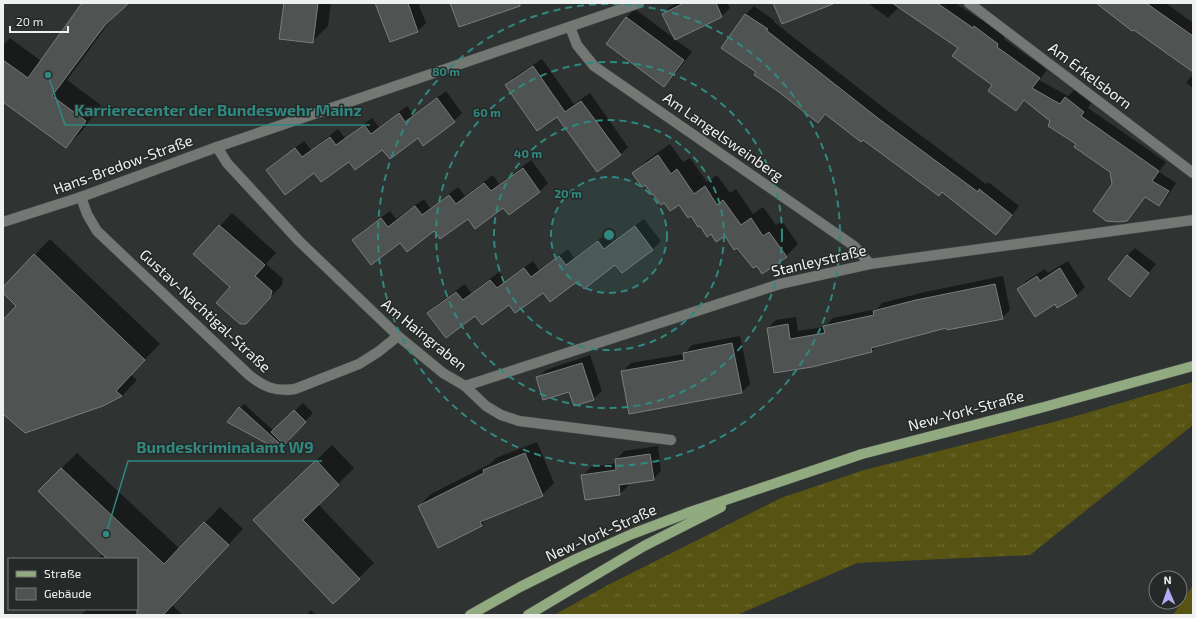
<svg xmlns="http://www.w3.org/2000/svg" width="1196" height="618" font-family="'Exo 2',sans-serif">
	<defs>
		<pattern id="grass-tufts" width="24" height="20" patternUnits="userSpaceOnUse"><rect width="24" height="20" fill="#565313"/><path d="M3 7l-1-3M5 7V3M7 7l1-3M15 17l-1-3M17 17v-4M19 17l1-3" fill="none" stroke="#6f6c36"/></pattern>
	</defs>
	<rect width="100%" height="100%" fill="#2f3331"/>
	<polygon fill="url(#grass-tufts)" points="1193,382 1193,425 1030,555 857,563 737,615 554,615 608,585 781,498 864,470 1069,418"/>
	<polygon fill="#565313" points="1193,585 1193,615 1173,615"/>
	<g fill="#0007">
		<polygon points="83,3 131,3 118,11 111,20 67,80 101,105 81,132 66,147 3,101 3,45 10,38 41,61"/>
		<polygon points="285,3 331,3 328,26 312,42"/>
		<polygon points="376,3 418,3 426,23 418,31 390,41"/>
		<polygon points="677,3 727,3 730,8 722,16 675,39 663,14 671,6"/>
		<polygon points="868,3 955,3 981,20 982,19 1005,36 1004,39 1047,70 1039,80 1068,96 1074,90 1091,103 1088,108 1166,162 1159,172 1176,183 1167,197 1159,205 1146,196 1127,220 1113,185 1111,171 1077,144 1052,121 1025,99 1016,110 959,48 899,7 888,18"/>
		<polygon points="1098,3 1166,3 1193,23 1193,70"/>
		<polygon points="754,6 775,21 774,22 888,111 986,184 988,182 1019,206 1004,226 996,234 942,191 826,114 818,122 758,72 723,48 746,14"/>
		<polygon points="635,9 692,52 672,78 664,86 607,44 627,17"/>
		<polygon points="542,59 574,104 590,93 628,147 620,155 506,85 514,77"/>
		<polygon points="1193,74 1193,88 1186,83"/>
		<polygon points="446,91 462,113 454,121 418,137 314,172 268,170 276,162 304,141 311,150 338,129 345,138 372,118 379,127 407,106 414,115"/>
		<polygon points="670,144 683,162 690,158 707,182 717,175 730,193 736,189 753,214 763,207 776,225 782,221 798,244 786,256 763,272 757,265 725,235 711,233 679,203 665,202 634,173 646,161"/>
		<polygon points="531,160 548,183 540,191 509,214 503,207 400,242 353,240 361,232 390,211 396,219 424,199 430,208 458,187 465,196 493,175 499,184"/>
		<polygon points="232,213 276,253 266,264 283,279 282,285 258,310 195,253"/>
		<polygon points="644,219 661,241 653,249 622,272 615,263 579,280 475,315 428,313 436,305 465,284 471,293 499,272 506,281 533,261 539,270 568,249 574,258 606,234 612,242"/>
		<polygon points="50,239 160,344 130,374 137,380 122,396 102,405 3,412 3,321 18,306 3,292 3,288"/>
		<polygon points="1135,248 1156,264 1130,295 1127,256"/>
		<polygon points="1068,261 1085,287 1077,295 1058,307 1055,303 1018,289 1026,281 1045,269 1048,273"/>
		<polygon points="1003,276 1010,310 1002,318 947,327 877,346 872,351 812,366 768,328 776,320 796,317 798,331 824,327 833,318 877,309 882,303 925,292"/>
		<polygon points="740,336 750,384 742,392 623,371 631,363 684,354 692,345"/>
		<polygon points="590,355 602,391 593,399 537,378 546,370"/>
		<polygon points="303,403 313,413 292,436 281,440 275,446 240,408 244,404 274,431"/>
		<polygon points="537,442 554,483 542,495 489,517 481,525 419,506 431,494 490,464 496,458"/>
		<polygon points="332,445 354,468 318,504 374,563 359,578 270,505"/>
		<polygon points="658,446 661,471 653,479 627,482 628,486 620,494 583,475 591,467 617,463 616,460 624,451"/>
		<polygon points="77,453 180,549 220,507 243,529 172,605 183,615 81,615 87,609 137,609 137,559 98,559 103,553 39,491"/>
		<polygon points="311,610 316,615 306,615"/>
	</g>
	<g fill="#4f5453" stroke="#797e7d">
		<polygon points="82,3 129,3 106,24 96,37 52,96 86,121 66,148 3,102 3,60 28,78"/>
		<polygon points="284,3 318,3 313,43 279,39"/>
		<polygon points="375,3 408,3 418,32 390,42"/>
		<polygon points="450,3 520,3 520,6 459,27"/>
		<polygon points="684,3 716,3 722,17 675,40 662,14"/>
		<polygon points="773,3 832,3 833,4 782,24"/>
		<polygon points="892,3 937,3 973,28 974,26 998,44 997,47 1040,78 1032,88 1060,104 1065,97 1084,112 1081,116 1159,171 1152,181 1169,191 1159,206 1145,197 1127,221 1118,222 1106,221 1093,211 1112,184 1110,172 1074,147 1076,144 1048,126 1050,121 1024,100 1016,111 988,91 992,85 952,56 958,48"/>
		<polygon points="1096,3 1146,3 1193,36 1193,72 1134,30 1132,31"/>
		<polygon points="745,14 768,29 766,30 879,119 978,192 979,189 1012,215 996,235 942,192 939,196 863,140 861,142 825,114 818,123 779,92 754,75 756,72 721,48"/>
		<polygon points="626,17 684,60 664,87 606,44"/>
		<polygon points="533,66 565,112 581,101 621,155 597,172 557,117 537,131 505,85"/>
		<polygon points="437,98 455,122 423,146 418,138 390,159 382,150 355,170 349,162 321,182 314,173 285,195 266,170 295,148 302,157 330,137 336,145 364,125 371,134 399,113 405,122"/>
		<polygon points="658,155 671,174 677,169 694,194 705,186 717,205 723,200 741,225 751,218 763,236 769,232 787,257 762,274 757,266 753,268 737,248 734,250 725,236 716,242 711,234 707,237 700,226 698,227 691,216 688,218 679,205 670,211 664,203 661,205 653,194 652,195 645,185 642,187 632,173"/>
		<polygon points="523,168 540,192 509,215 503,208 475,229 468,219 440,239 434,231 407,252 400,243 371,265 352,240 381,218 388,227 415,206 422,215 449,195 456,204 484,183 491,191"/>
		<polygon points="219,225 265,265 255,276 272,291 270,298 246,324 240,324 216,303 230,287 193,254"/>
		<polygon points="635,226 653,250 622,273 615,265 584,289 578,281 550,302 543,293 515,313 509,305 482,325 475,316 446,338 427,313 456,292 463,300 490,280 497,288 524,268 531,277 559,256 566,265 598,241 604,249"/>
		<polygon points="34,254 145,360 116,391 122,396 103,406 25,433 3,414 3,320 16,306 3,293 3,287"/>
		<polygon points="1127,255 1149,273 1130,297 1108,279"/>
		<polygon points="1060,268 1077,296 1057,308 1055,304 1035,317 1017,289 1037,276 1040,281"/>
		<polygon points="995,284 1003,319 947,330 946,328 871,348 872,352 812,367 774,373 767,328 788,324 790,339 825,333 823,326 874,315 873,311 916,300"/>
		<polygon points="732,343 742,393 629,414 621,371 684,360 683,353"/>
		<polygon points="582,363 594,400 574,406 569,392 543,400 536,377"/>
		<polygon points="239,407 279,443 275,448 227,422"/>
		<polygon points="294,410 306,422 284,445 271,432"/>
		<polygon points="525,453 543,496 480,522 482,526 438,548 418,506 484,473 483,470"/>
		<polygon points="650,454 654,480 619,485 620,495 585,500 581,475 616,470 615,459"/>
		<polygon points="316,460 339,485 303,520 360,579 333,604 253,520"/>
		<polygon points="61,468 164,564 204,522 229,545 163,615 137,615 137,559 107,559 38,491"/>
	</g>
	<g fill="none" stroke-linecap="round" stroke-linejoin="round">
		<defs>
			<g id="minor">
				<polyline points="969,3 1193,173"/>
				<polyline points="570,27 577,45 594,66 844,239 854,246 870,264"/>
				<polyline points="217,147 227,163 299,241 398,336 443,373 465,386 486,406 501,415 519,421 671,440"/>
				<path d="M81,197L87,214L97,231L249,375C264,387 275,392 295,389L359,364L378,352L398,336"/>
				<polyline points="3,222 81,197 217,147 639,3"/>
				<polyline points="465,386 780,284 870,264 1193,220"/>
			</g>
			<g id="primary">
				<polyline points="470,615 520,587 576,559 632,534 690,512 862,454 1044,407 1193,366"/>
				<polyline points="528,615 644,546 721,507"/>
			</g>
		</defs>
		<use href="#minor" stroke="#4b4e4c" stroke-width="11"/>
		<use href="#primary" stroke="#4b4e4c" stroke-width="11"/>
		<use href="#minor" stroke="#747875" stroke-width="10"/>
		<use href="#primary" stroke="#91aa80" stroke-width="10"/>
	</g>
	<circle cx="609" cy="235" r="58" fill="#308881" fill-opacity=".12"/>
	<g fill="none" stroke="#308881" stroke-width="2" stroke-dasharray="7 5">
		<circle cx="609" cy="235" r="58"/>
		<circle cx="609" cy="235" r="115"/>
		<circle cx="609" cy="235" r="173"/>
		<circle cx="609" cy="235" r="231"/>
	</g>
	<g text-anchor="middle" stroke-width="3" stroke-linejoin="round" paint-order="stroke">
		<g font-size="15" fill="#eef1ef" stroke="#252927">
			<text transform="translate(1090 76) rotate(37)" y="5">Am Erkelsborn</text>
			<text transform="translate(723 137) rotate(35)" y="5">Am Langelsweinberg</text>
			<text transform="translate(123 165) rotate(-20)" y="5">Hans-Bredow-Straße</text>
			<text transform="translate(819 261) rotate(-13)" y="5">Stanleystraße</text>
			<text transform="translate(205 311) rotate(43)" y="5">Gustav-Nachtigal-Straße</text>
			<text transform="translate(424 335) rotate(39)" y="5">Am Haingraben</text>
			<text transform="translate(966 411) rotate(-15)" y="5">New-York-Straße</text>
			<text transform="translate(601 533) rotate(-24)" y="5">New-York-Straße</text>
		</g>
	</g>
	<circle cx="609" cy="235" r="6" fill="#308881" stroke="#252927" stroke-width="2"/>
	<g font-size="12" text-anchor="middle" font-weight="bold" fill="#308881" stroke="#252927" stroke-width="3" stroke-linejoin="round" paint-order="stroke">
		<text x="446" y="76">80 m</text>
		<text x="487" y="117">60 m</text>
		<text x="528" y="158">40 m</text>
		<text x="568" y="198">20 m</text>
	</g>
	<path fill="none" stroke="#308881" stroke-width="1.5" d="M48 75L65 125H370M106 534L128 461H322"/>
	<g fill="#308881" stroke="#252927" stroke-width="1.5">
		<circle cx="48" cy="75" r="4"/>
		<circle cx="106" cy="534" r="4"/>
	</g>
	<g font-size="16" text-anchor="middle" font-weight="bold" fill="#308881" stroke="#252927" stroke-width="3" stroke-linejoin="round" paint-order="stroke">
		<text x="218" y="116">Karrierecenter der Bundeswehr Mainz</text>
		<text x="225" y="453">Bundeskriminalamt W9</text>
	</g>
	<rect width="1196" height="618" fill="none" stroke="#eef1ef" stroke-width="8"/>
	<rect x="8" y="558" width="130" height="52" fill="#252927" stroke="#757977"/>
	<rect x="16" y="571" width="20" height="6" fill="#91aa80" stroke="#757977"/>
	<text x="44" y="578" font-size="12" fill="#eef1ef">Straße</text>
	<rect x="16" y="588" width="20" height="12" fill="#4f5453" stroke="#757977"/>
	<text x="44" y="598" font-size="12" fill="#eef1ef">Gebäude</text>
	<g transform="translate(1168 590) rotate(358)"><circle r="19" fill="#252927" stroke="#757977"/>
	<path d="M0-3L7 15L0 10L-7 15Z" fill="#b7abf8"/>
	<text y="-6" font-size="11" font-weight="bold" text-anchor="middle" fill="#eef1ef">N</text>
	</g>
	<path d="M10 26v6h58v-6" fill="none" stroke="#eef1ef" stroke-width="2"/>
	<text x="16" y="26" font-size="12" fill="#eef1ef" stroke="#252927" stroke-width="3" paint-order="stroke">20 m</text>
</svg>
